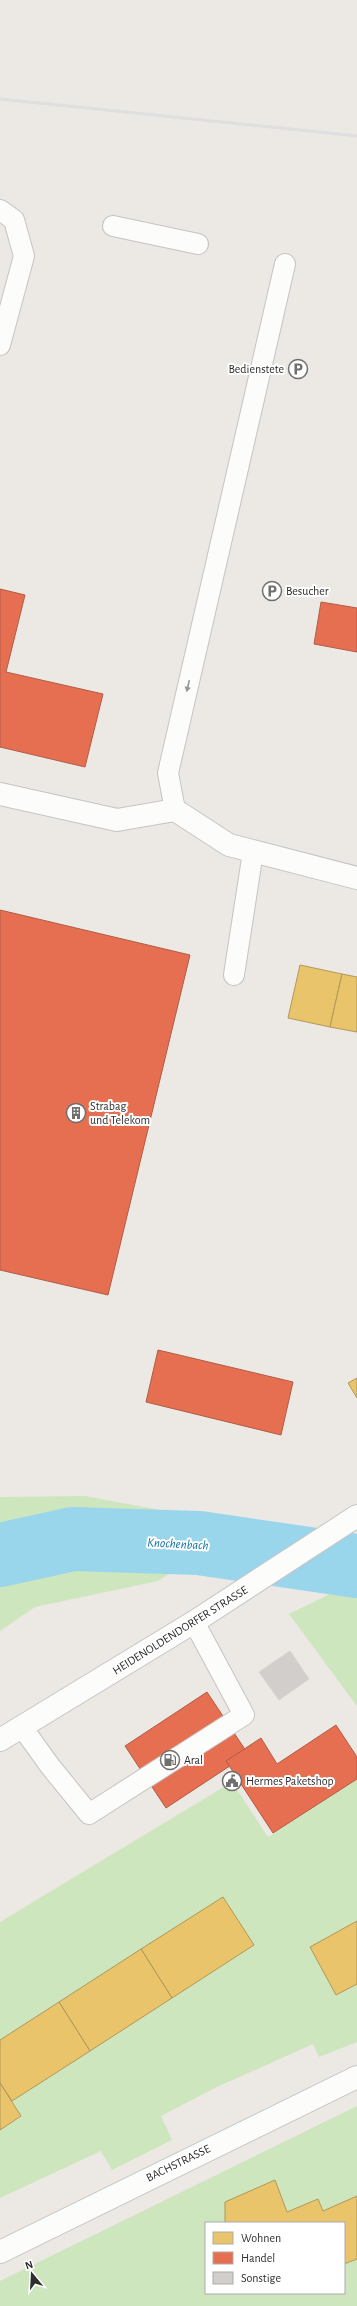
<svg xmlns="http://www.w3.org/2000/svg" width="357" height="2306" font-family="'Alegreya Sans',sans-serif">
	<rect width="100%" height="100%" fill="#ece8e4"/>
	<g fill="#cee6be">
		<polygon points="85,1496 245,1526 158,1581 35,1607 0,1631 0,1497"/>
		<polygon points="334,1592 357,1593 357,1706 289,1614"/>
		<polygon points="357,1779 357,1921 310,1947 336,1995 357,1984 357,2042 319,2057 313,2044 217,2087 161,2116 172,2140 112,2170 101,2151 0,2198 0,2130 21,2116 12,2101 253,1945 0,2040 0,1922 232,1782 268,1837"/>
		<polygon points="357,2106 357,2196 323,2211 318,2199 287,2212 225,2202 225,2223 206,2223 206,2293 344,2293 344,2264 357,2259 357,2306 0,2306 0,2281"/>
	</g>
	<g fill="#e9c46a" stroke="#b19758">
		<polygon points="300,965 342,974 330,1027 288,1018"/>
		<polygon points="342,974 357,977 357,1032 330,1027"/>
		<polygon points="357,1378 357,1398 348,1383"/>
		<polygon points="223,1897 254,1945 172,1998 141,1949"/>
		<polygon points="357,1921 357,1984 336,1995 310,1947"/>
		<polygon points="141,1949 172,1998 90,2051 59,2002"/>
		<polygon points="59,2002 90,2051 12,2101 0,2083 0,2040"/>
		<polygon points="0,2083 21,2116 0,2130"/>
		<polygon points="275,2180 287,2212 318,2199 323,2211 357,2196 357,2259 344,2264 344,2223 225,2223 225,2202"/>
	</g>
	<g fill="#e76f51" stroke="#b05c46">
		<polygon points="0,589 25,595 6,672 103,694 85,767 0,747"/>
		<polygon points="321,602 357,608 357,652 314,644"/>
		<polygon points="0,910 190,955 108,1295 0,1270"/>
		<polygon points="158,1350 293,1382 281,1435 146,1402"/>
		<polygon points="207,1692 248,1754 166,1808 125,1746"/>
		<polygon points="336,1725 357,1757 357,1779 273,1833 226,1761 261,1738 277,1764"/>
	</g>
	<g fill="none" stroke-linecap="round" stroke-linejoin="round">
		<polyline stroke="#99d6ec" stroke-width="64" points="0,1555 73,1539 199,1543 357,1566"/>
	</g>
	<polygon fill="#d1cecb" stroke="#d7d4d0" points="290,1651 309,1679 279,1700 259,1672"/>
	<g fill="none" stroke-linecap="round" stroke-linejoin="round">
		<defs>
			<g id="lane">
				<polyline points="0,210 14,220 24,256 0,345"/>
				<polyline points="113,226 198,244"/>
				<polyline points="175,810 168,773 285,264"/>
				<polyline points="234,975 253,852"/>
				<polyline points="22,1727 50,1766 89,1814 244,1715 194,1622"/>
			</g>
			<g id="street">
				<polyline points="0,794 117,820 175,810 229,845 357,878"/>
				<polyline points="0,2252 357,2077"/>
			</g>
			<polyline id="secondary" points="0,1740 194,1622 357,1516"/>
		</defs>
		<use href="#lane" stroke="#c5c4c5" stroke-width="22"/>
		<use href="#street" stroke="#c5c4c5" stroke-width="24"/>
		<use href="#secondary" stroke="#c5c4c5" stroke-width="24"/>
		<use href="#lane" stroke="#fcfcfb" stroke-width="20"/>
		<use href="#street" stroke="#fcfcfb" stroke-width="22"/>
		<use href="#secondary" stroke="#fcfcfb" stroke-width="22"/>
		<polyline stroke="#dfdfe1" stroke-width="3" points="0,99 357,136"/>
	</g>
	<defs><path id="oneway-solid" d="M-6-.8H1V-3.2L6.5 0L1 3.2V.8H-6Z"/></defs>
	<use fill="#959594" href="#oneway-solid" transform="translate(188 686) rotate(103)"/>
	<defs>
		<symbol id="parking-ring" viewBox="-11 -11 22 22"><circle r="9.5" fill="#fff" stroke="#706f6e" stroke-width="1.5"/><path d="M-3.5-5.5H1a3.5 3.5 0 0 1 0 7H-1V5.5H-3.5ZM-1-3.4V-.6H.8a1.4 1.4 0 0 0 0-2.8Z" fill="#706f6e"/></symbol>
		<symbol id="building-ring" viewBox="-11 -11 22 22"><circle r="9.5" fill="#fff" stroke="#706f6e" stroke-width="1.5"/><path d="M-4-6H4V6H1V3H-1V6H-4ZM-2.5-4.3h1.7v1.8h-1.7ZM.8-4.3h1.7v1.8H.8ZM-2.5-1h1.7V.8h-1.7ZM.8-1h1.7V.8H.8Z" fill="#706f6e"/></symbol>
		<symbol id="fuel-ring" viewBox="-11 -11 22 22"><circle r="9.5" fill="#fff" stroke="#706f6e" stroke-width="1.5"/><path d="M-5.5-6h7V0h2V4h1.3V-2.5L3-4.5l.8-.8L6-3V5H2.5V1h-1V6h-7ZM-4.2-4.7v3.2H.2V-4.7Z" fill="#706f6e"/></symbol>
		<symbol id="civic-ring" viewBox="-11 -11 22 22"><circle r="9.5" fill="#fff" stroke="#706f6e" stroke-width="1.5"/><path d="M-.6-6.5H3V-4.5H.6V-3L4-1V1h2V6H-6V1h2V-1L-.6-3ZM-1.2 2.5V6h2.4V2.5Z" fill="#706f6e"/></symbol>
	</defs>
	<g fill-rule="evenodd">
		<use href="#parking-ring" x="287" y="358" width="22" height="22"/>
		<use href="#parking-ring" x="261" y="580" width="22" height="22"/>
		<use href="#building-ring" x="65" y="1102" width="22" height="22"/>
		<use href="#fuel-ring" x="159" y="1749" width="22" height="22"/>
		<use href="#civic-ring" x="221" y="1770" width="22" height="22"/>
	</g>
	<g text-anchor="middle" stroke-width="4" stroke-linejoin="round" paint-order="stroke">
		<g font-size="12" fill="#2e2e2e" stroke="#fff" text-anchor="start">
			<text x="284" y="373" text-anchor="end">Bedienstete</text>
			<text x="286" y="595">Besucher</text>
			<text x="90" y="1110">Strabag<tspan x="90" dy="14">und Telekom</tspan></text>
			<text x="184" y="1764">Aral</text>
			<text x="246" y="1785">Hermes Paketshop</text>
		</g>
		<g font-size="12" fill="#2e2e2e" stroke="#fff">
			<text transform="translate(180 1630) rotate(-32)" y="4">HEIDENOLDENDORFER STRASSE</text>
			<text transform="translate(178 2163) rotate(-26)" y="4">BACHSTRASSE</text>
		</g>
		<g font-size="13" font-style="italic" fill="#0d6fa3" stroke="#fff">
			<text transform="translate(178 1543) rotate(3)" y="5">Knochenbach</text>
		</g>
	</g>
	<rect x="205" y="2222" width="140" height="72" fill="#ffffff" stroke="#ababab"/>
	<rect x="213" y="2232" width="20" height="12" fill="#e9c46a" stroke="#ababab"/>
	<text x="241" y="2242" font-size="12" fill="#2e2e2e">Wohnen</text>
	<rect x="213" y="2252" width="20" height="12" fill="#e76f51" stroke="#ababab"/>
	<text x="241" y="2262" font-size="12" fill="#2e2e2e">Handel</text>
	<rect x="213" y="2272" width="20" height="12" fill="#d1cecb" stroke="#ababab"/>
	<text x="241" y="2282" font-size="12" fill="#2e2e2e">Sonstige</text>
	<g transform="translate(32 2274) rotate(342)" stroke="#ffffff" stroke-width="3" paint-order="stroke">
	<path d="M0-3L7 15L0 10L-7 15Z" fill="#2e2e2e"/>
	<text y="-6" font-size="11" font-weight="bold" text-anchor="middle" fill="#2e2e2e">N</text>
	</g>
</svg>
